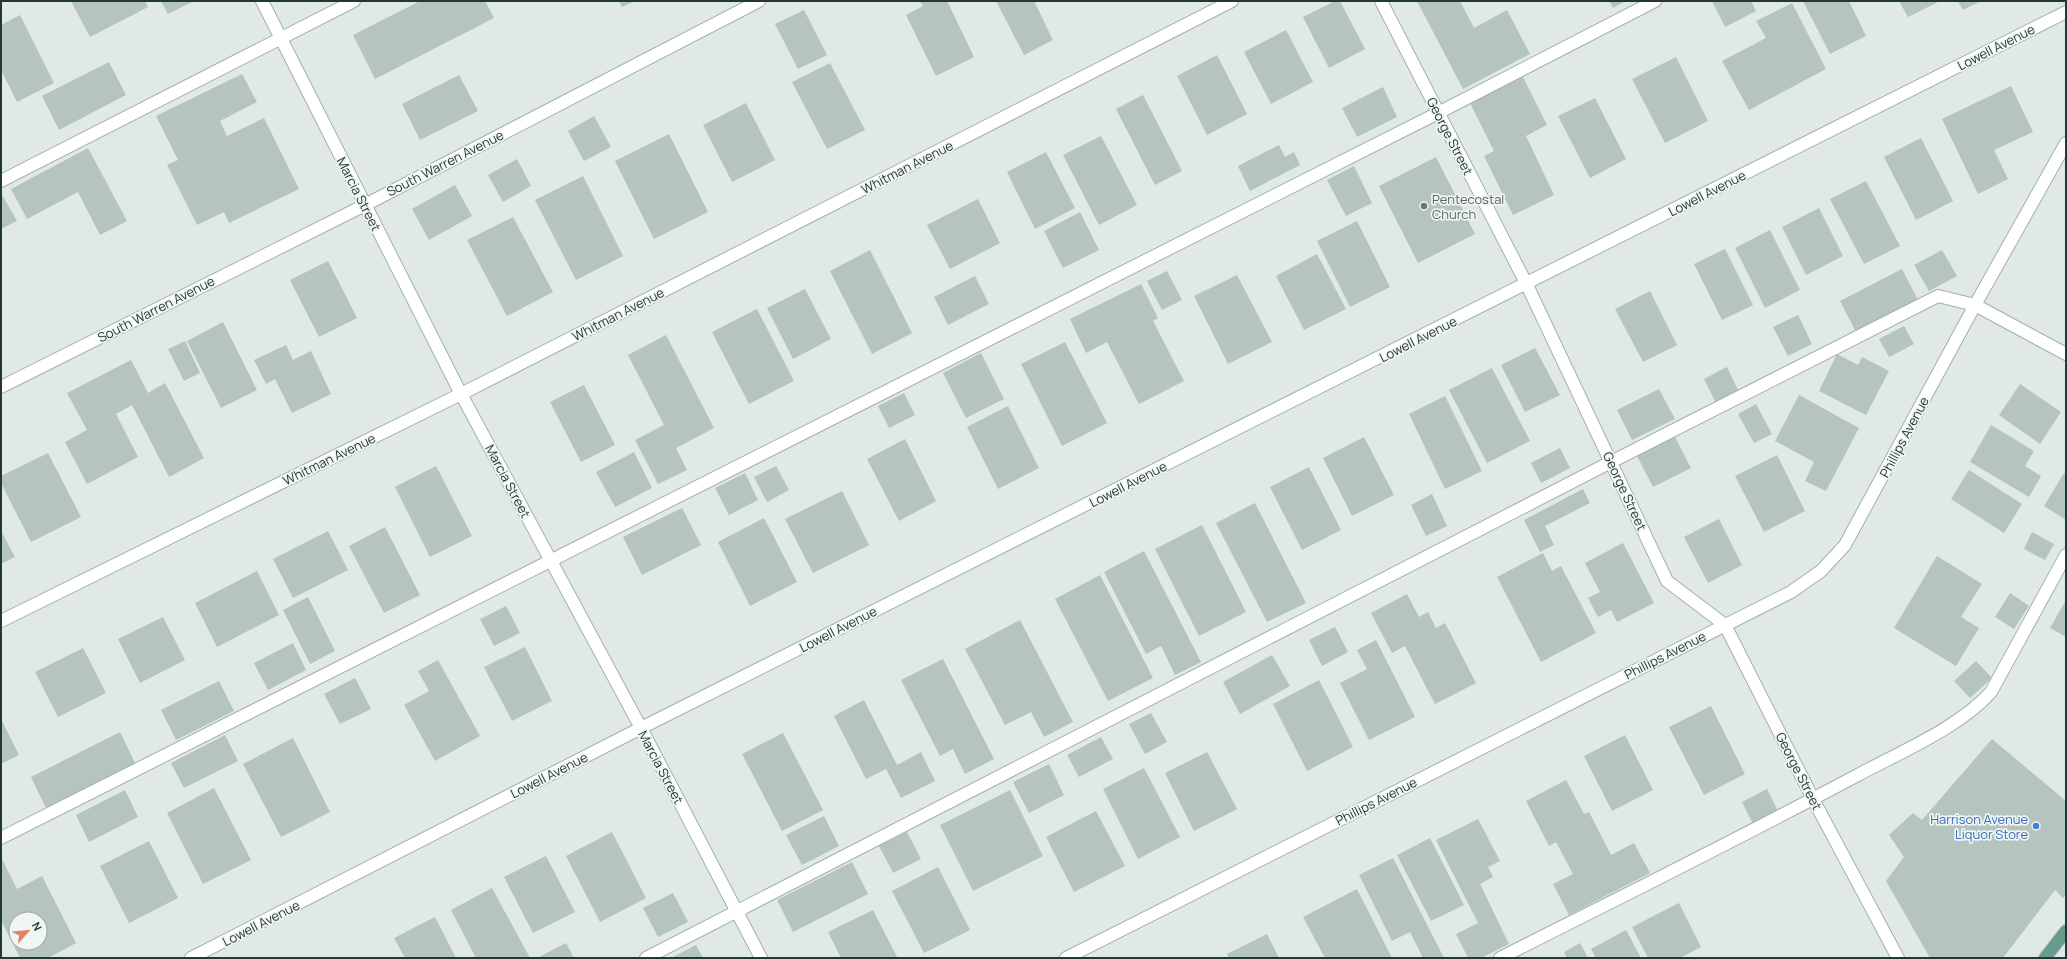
<svg xmlns="http://www.w3.org/2000/svg" width="2067" height="959" font-family="Manrope,sans-serif">
	<rect width="100%" height="100%" fill="#e0e9e5"/>
	<g fill="#b5c4be" fill-rule="evenodd">
		<polygon points="71,1 145,1 148,7 90,37"/>
		<polygon points="161,1 194,1 168,14"/>
		<polygon points="420,1 485,1 494,18 375,79 353,35"/>
		<polygon points="619,1 635,1 622,7"/>
		<polygon points="920,1 947,1 974,57 936,76 906,15 923,6"/>
		<polygon points="996,1 1034,1 1053,40 1024,55"/>
		<polygon points="1335,1 1340,1 1365,49 1329,68 1303,17"/>
		<polygon points="1417,1 1460,1 1474,28 1507,10 1530,54 1463,89"/>
		<polygon points="1609,1 1626,1 1613,8"/>
		<polygon points="1712,1 1751,1 1756,11 1725,27"/>
		<polygon points="1803,1 1849,1 1866,36 1830,54"/>
		<polygon points="1899,1 1940,1 1908,17"/>
		<polygon points="1958,1 1981,1 1963,10"/>
		<polygon points="1792,3 1826,69 1749,110 1722,61 1766,38 1756,21"/>
		<polygon points="804,10 827,55 798,69 775,24"/>
		<polygon points="20,15 54,83 17,102 1,70 1,25"/>
		<polygon points="1286,30 1313,82 1271,104 1244,52"/>
		<polygon points="1217,55 1247,114 1207,135 1177,76"/>
		<polygon points="1676,57 1708,121 1665,143 1632,79"/>
		<polygon points="109,62 126,95 59,130 42,96"/>
		<polygon points="830,63 865,130 827,149 792,82"/>
		<polygon points="242,74 257,102 220,121 227,136 264,118 299,189 229,223 224,212 197,225 167,165 178,160 156,116"/>
		<polygon points="459,75 478,111 420,140 402,104"/>
		<polygon points="1523,77 1547,125 1526,136 1554,195 1513,215 1484,156 1494,151 1470,103"/>
		<polygon points="2011,86 2033,132 1994,150 2008,179 1978,194 1942,119"/>
		<polygon points="1383,87 1397,117 1357,137 1342,108"/>
		<polygon points="1143,95 1182,171 1155,185 1116,109"/>
		<polygon points="1595,98 1626,159 1590,178 1558,116"/>
		<polygon points="746,103 775,160 732,182 703,125"/>
		<polygon points="594,116 611,147 584,161 568,131"/>
		<polygon points="669,134 708,212 654,239 615,161"/>
		<polygon points="1101,136 1137,205 1099,225 1063,155"/>
		<polygon points="1921,138 1953,201 1916,220 1884,157"/>
		<polygon points="1279,145 1285,157 1294,152 1300,165 1250,191 1238,166"/>
		<polygon points="88,148 127,221 100,235 78,192 27,219 11,189"/>
		<polygon points="1046,152 1075,208 1035,229 1007,172"/>
		<polygon points="1436,157 1475,234 1418,263 1379,186"/>
		<polygon points="517,159 531,186 503,202 488,175"/>
		<polygon points="1354,166 1372,203 1346,216 1327,180"/>
		<polygon points="583,176 623,256 576,280 535,200"/>
		<polygon points="1866,181 1900,246 1864,264 1830,199"/>
		<polygon points="455,185 472,216 429,240 412,209"/>
		<polygon points="1,193 17,221 1,229"/>
		<polygon points="978,199 1000,243 950,269 927,225"/>
		<polygon points="1819,208 1843,256 1806,275 1782,227"/>
		<polygon points="1080,212 1099,250 1063,268 1044,231"/>
		<polygon points="513,217 553,292 507,316 467,240"/>
		<polygon points="1357,221 1390,287 1350,307 1317,241"/>
		<polygon points="1770,230 1800,290 1765,308 1735,248"/>
		<polygon points="1725,249 1753,305 1722,320 1694,264"/>
		<polygon points="870,250 912,333 872,354 830,271"/>
		<polygon points="1942,250 1957,276 1929,291 1914,265"/>
		<polygon points="1317,254 1346,309 1304,330 1276,276"/>
		<polygon points="328,261 357,318 319,337 290,280"/>
		<polygon points="1902,269 1918,300 1856,332 1840,301"/>
		<polygon points="1167,271 1182,300 1162,310 1147,281"/>
		<polygon points="1237,275 1272,342 1228,364 1194,296"/>
		<polygon points="975,276 989,304 948,325 934,297"/>
		<polygon points="1141,284 1158,318 1153,321 1184,381 1139,404 1107,342 1086,353 1070,319"/>
		<polygon points="805,289 831,339 793,359 767,308"/>
		<polygon points="1650,291 1677,345 1643,362 1615,309"/>
		<polygon points="757,309 794,381 749,404 712,332"/>
		<polygon points="1798,315 1812,344 1788,356 1773,327"/>
		<polygon points="223,322 257,390 221,408 187,341"/>
		<polygon points="1904,326 1914,344 1889,357 1879,339"/>
		<polygon points="666,335 714,428 676,448 687,470 658,484 635,440 664,425 628,355"/>
		<polygon points="185,341 200,373 184,381 168,349"/>
		<polygon points="1065,342 1107,423 1062,446 1021,364"/>
		<polygon points="286,345 293,360 311,351 331,394 292,413 275,379 266,384 254,360"/>
		<polygon points="1535,348 1560,395 1525,412 1501,365"/>
		<polygon points="981,353 1004,399 966,418 943,373"/>
		<polygon points="1837,354 1858,365 1862,357 1889,371 1866,415 1819,391"/>
		<polygon points="131,360 148,393 165,383 204,458 169,477 132,405 116,414 138,457 87,484 65,442 87,430 67,393"/>
		<polygon points="1727,367 1740,394 1717,405 1704,379"/>
		<polygon points="1492,368 1530,441 1487,463 1449,390"/>
		<polygon points="2020,384 2061,412 2040,444 1999,415"/>
		<polygon points="584,385 615,445 581,462 550,402"/>
		<polygon points="1659,389 1675,419 1632,440 1617,410"/>
		<polygon points="904,393 915,415 889,428 878,406"/>
		<polygon points="1799,395 1859,428 1826,491 1805,481 1814,462 1775,441"/>
		<polygon points="1445,396 1482,471 1445,489 1409,414"/>
		<polygon points="1756,404 1772,434 1754,443 1738,414"/>
		<polygon points="1008,406 1039,468 998,489 967,427"/>
		<polygon points="1991,425 2034,451 2025,466 2041,476 2029,497 1970,462"/>
		<polygon points="1364,437 1394,495 1352,516 1323,458"/>
		<polygon points="1675,437 1691,468 1653,487 1637,456"/>
		<polygon points="905,439 936,501 899,521 867,459"/>
		<polygon points="1560,448 1570,468 1541,483 1531,463"/>
		<polygon points="634,452 652,488 615,507 596,472"/>
		<polygon points="48,453 81,517 31,542 1,483 1,476"/>
		<polygon points="1777,455 1805,511 1764,532 1735,476"/>
		<polygon points="436,466 472,536 430,557 395,487"/>
		<polygon points="776,466 789,490 767,502 754,477"/>
		<polygon points="1309,467 1341,530 1302,550 1270,487"/>
		<polygon points="1969,470 2022,504 2004,533 1951,499"/>
		<polygon points="745,473 758,500 729,515 715,488"/>
		<polygon points="2064,473 2066,474 2066,520 2044,506"/>
		<polygon points="1583,489 1590,503 1545,526 1554,545 1540,552 1524,520"/>
		<polygon points="842,491 869,545 813,573 785,519"/>
		<polygon points="1432,494 1447,526 1426,536 1411,505"/>
		<polygon points="1255,503 1306,603 1267,622 1216,523"/>
		<polygon points="682,508 701,545 642,575 623,537"/>
		<polygon points="764,518 797,582 750,606 718,542"/>
		<polygon points="1719,519 1742,565 1708,583 1684,537"/>
		<polygon points="1202,525 1246,612 1199,636 1155,549"/>
		<polygon points="385,527 420,595 384,613 349,546"/>
		<polygon points="1,531 15,557 1,564"/>
		<polygon points="328,531 348,570 293,598 273,559"/>
		<polygon points="2032,532 2054,544 2045,560 2024,549"/>
		<polygon points="1623,543 1654,603 1617,622 1611,610 1598,617 1588,598 1600,592 1585,563"/>
		<polygon points="1144,551 1201,662 1175,675 1161,646 1146,654 1104,572"/>
		<polygon points="1543,553 1552,571 1561,566 1596,633 1541,662 1497,577"/>
		<polygon points="1937,556 1982,584 1961,617 1979,628 1956,666 1894,628"/>
		<polygon points="257,571 279,615 217,647 195,603"/>
		<polygon points="1100,575 1153,678 1108,701 1055,599"/>
		<polygon points="2010,593 2029,606 2014,629 1995,617"/>
		<polygon points="1407,594 1419,617 1428,612 1436,628 1445,623 1476,683 1435,704 1405,646 1392,653 1371,613"/>
		<polygon points="308,597 335,651 310,664 283,610"/>
		<polygon points="2066,600 2066,637 2050,628"/>
		<polygon points="506,606 520,633 494,646 480,619"/>
		<polygon points="163,617 185,660 140,683 118,639"/>
		<polygon points="1020,620 1073,722 1044,737 1031,712 1005,725 965,649"/>
		<polygon points="1335,627 1348,652 1322,666 1309,640"/>
		<polygon points="1376,640 1415,717 1369,740 1340,683 1367,669 1357,650"/>
		<polygon points="293,643 306,670 268,690 254,663"/>
		<polygon points="525,647 552,701 512,721 484,667"/>
		<polygon points="83,648 106,693 58,717 35,672"/>
		<polygon points="1272,655 1290,686 1240,714 1223,682"/>
		<polygon points="943,659 994,759 965,774 953,749 940,756 901,680"/>
		<polygon points="438,660 480,736 435,761 404,705 429,691 418,671"/>
		<polygon points="1976,661 1992,678 1970,698 1954,681"/>
		<polygon points="355,678 371,709 340,724 324,694"/>
		<polygon points="1319,680 1353,747 1307,771 1273,704"/>
		<polygon points="219,681 234,711 176,740 161,710"/>
		<polygon points="864,700 897,765 921,752 935,781 901,798 886,769 866,779 834,716"/>
		<polygon points="1711,706 1745,774 1704,795 1669,727"/>
		<polygon points="1151,713 1167,742 1145,754 1129,724"/>
		<polygon points="1,719 19,755 1,764"/>
		<polygon points="120,732 135,763 46,808 31,777"/>
		<polygon points="783,733 823,810 782,831 742,754"/>
		<polygon points="225,735 238,761 184,788 171,763"/>
		<polygon points="1625,735 1653,790 1612,811 1584,756"/>
		<polygon points="1101,737 1113,759 1079,777 1067,755"/>
		<polygon points="293,738 330,812 281,837 243,764"/>
		<polygon points="1992,739 2066,801 2066,895 2063,898 2055,890 2003,958 1930,958 1886,881 1904,857 1889,835 1913,813 1922,820"/>
		<polygon points="1207,752 1237,809 1194,831 1165,773"/>
		<polygon points="1049,764 1064,795 1029,813 1013,782"/>
		<polygon points="1144,768 1180,837 1138,859 1103,789"/>
		<polygon points="1566,780 1584,814 1589,812 1611,855 1634,843 1650,873 1569,915 1553,884 1573,874 1556,842 1549,846 1526,801"/>
		<polygon points="214,788 251,860 203,884 167,813"/>
		<polygon points="1767,789 1779,813 1754,826 1742,802"/>
		<polygon points="125,790 138,817 89,842 76,815"/>
		<polygon points="1010,790 1043,856 973,891 940,825"/>
		<polygon points="1096,811 1125,866 1074,892 1046,837"/>
		<polygon points="824,816 839,846 802,865 786,835"/>
		<polygon points="1478,819 1500,861 1488,867 1493,877 1480,884 1509,944 1481,958 1468,958 1456,934 1478,923 1436,840"/>
		<polygon points="612,832 646,898 600,922 566,856"/>
		<polygon points="907,832 921,859 893,873 879,846"/>
		<polygon points="1430,838 1464,905 1431,921 1397,855"/>
		<polygon points="149,841 178,898 129,923 100,866"/>
		<polygon points="546,856 575,912 533,933 504,877"/>
		<path d="M1,857L17,889L42,876L76,943L48,958H20L1,920ZM16,919H40V943H16Z"/>
		<polygon points="1393,858 1444,958 1423,958 1410,932 1392,941 1359,875"/>
		<polygon points="852,862 868,894 793,932 777,900"/>
		<polygon points="938,867 970,930 924,953 892,891"/>
		<polygon points="492,888 530,958 476,958 451,910"/>
		<polygon points="1357,889 1392,958 1325,958 1303,917"/>
		<polygon points="673,893 688,922 658,937 643,908"/>
		<polygon points="1679,903 1701,947 1680,958 1648,958 1632,927"/>
		<polygon points="873,910 897,957 841,958 828,932"/>
		<polygon points="435,917 456,958 405,958 394,938"/>
		<polygon points="1626,930 1641,958 1596,958 1591,949"/>
		<polygon points="1267,934 1279,958 1229,958 1227,954"/>
		<polygon points="566,943 574,958 537,958"/>
		<polygon points="1580,943 1588,958 1567,958 1564,952"/>
		<polygon points="696,945 703,958 671,958"/>
	</g>
	<g fill="none" stroke-linecap="round" stroke-linejoin="round">
		<defs>
			<g id="service">
				<polyline points="1,181 354,1"/>
				<polyline points="1,838 1438,113 1655,1"/>
				<polyline points="646,958 1611,462 1938,296 1975,305"/>
				<path d="M1500,958C1619,898 1738,839 1856,776C1898,753 1959,728 1991,692L2066,555"/>
			</g>
			<g id="minor">
				<polyline points="262,1 461,394 641,728 761,958"/>
				<polyline points="1381,1 1527,285 1667,581 1725,625 1813,799 1898,958"/>
				<polyline points="1975,305 2066,354"/>
				<polyline points="1,387 365,205 759,1"/>
				<polyline points="1,621 461,394 1232,1"/>
				<polyline points="191,958 641,728 2066,12"/>
				<polyline points="1066,958 1791,592 1821,571 1845,545 1975,305 2066,143"/>
			</g>
			<polyline id="primary" points="2045,958 2066,931"/>
		</defs>
		<use href="#service" stroke="#a3b0ac" stroke-width="14"/>
		<use href="#minor" stroke="#a3b0ac" stroke-width="14"/>
		<use href="#primary" stroke="#bdc3c2" stroke-width="14"/>
		<use href="#service" stroke="#fff" stroke-width="12"/>
		<use href="#minor" stroke="#fff" stroke-width="12"/>
		<use href="#primary" stroke="#689b8e" stroke-width="12"/>
	</g>
	<circle fill="#6b7280" stroke="#f0f6f3" stroke-width="1.5" cx="1424" cy="206" r="4"/>
	<circle fill="#3f7fe0" stroke="#f0f6f3" stroke-width="1.5" cx="2036" cy="826" r="4"/>
	<g text-anchor="middle" stroke-width="3.5" stroke-linejoin="round" paint-order="stroke">
		<g font-size="13" fill="#223832" stroke="#f0f6f3">
			<text transform="translate(1996 47) rotate(-27)" y="5">Lowell Avenue</text>
			<text transform="translate(1450 136) rotate(63)" y="5">George Street</text>
			<text transform="translate(445 163) rotate(-27)" y="5">South Warren Avenue</text>
			<text transform="translate(907 167) rotate(-27)" y="5">Whitman Avenue</text>
			<text transform="translate(1707 193) rotate(-27)" y="5">Lowell Avenue</text>
			<text transform="translate(359 194) rotate(63)" y="5">Marcia Street</text>
			<text transform="translate(156 309) rotate(-27)" y="5">South Warren Avenue</text>
			<text transform="translate(618 314) rotate(-27)" y="5">Whitman Avenue</text>
			<text transform="translate(1418 339) rotate(-27)" y="5">Lowell Avenue</text>
			<text transform="translate(1904 437) rotate(-62)" y="5">Phillips Avenue</text>
			<text transform="translate(329 459) rotate(-26)" y="5">Whitman Avenue</text>
			<text transform="translate(508 481) rotate(62)" y="5">Marcia Street</text>
			<text transform="translate(1128 484) rotate(-27)" y="5">Lowell Avenue</text>
			<text transform="translate(1625 491) rotate(65)" y="5">George Street</text>
			<text transform="translate(838 629) rotate(-27)" y="5">Lowell Avenue</text>
			<text transform="translate(1665 655) rotate(-27)" y="5">Phillips Avenue</text>
			<text transform="translate(661 767) rotate(62)" y="5">Marcia Street</text>
			<text transform="translate(1799 771) rotate(63)" y="5">George Street</text>
			<text transform="translate(549 775) rotate(-27)" y="5">Lowell Avenue</text>
			<text transform="translate(1376 801) rotate(-27)" y="5">Phillips Avenue</text>
			<text transform="translate(261 923) rotate(-27)" y="5">Lowell Avenue</text>
		</g>
		<g font-size="13" fill="#5b616d" stroke="#f0f6f3" text-anchor="start">
			<text x="1432" y="204">Pentecostal<tspan x="1432" dy="15">Church</tspan></text>
		</g>
		<g font-size="13" fill="#366cbe" stroke="#f0f6f3" text-anchor="end">
			<text x="2028" y="824">Harrison Avenue<tspan x="2028" dy="15">Liquor Store</tspan></text>
		</g>
	</g>
	<rect width="2067" height="959" fill="none" stroke="#223832" stroke-width="4"/>
	<g transform="translate(28 931) rotate(63)"><circle r="19" fill="#f0f6f3" stroke="#9eaaa6"/>
	<path d="M0-3L7 15L0 10L-7 15Z" fill="#e58261"/>
	<text y="-6" font-size="11" font-weight="bold" text-anchor="middle" fill="#223832">N</text>
	</g>
</svg>
